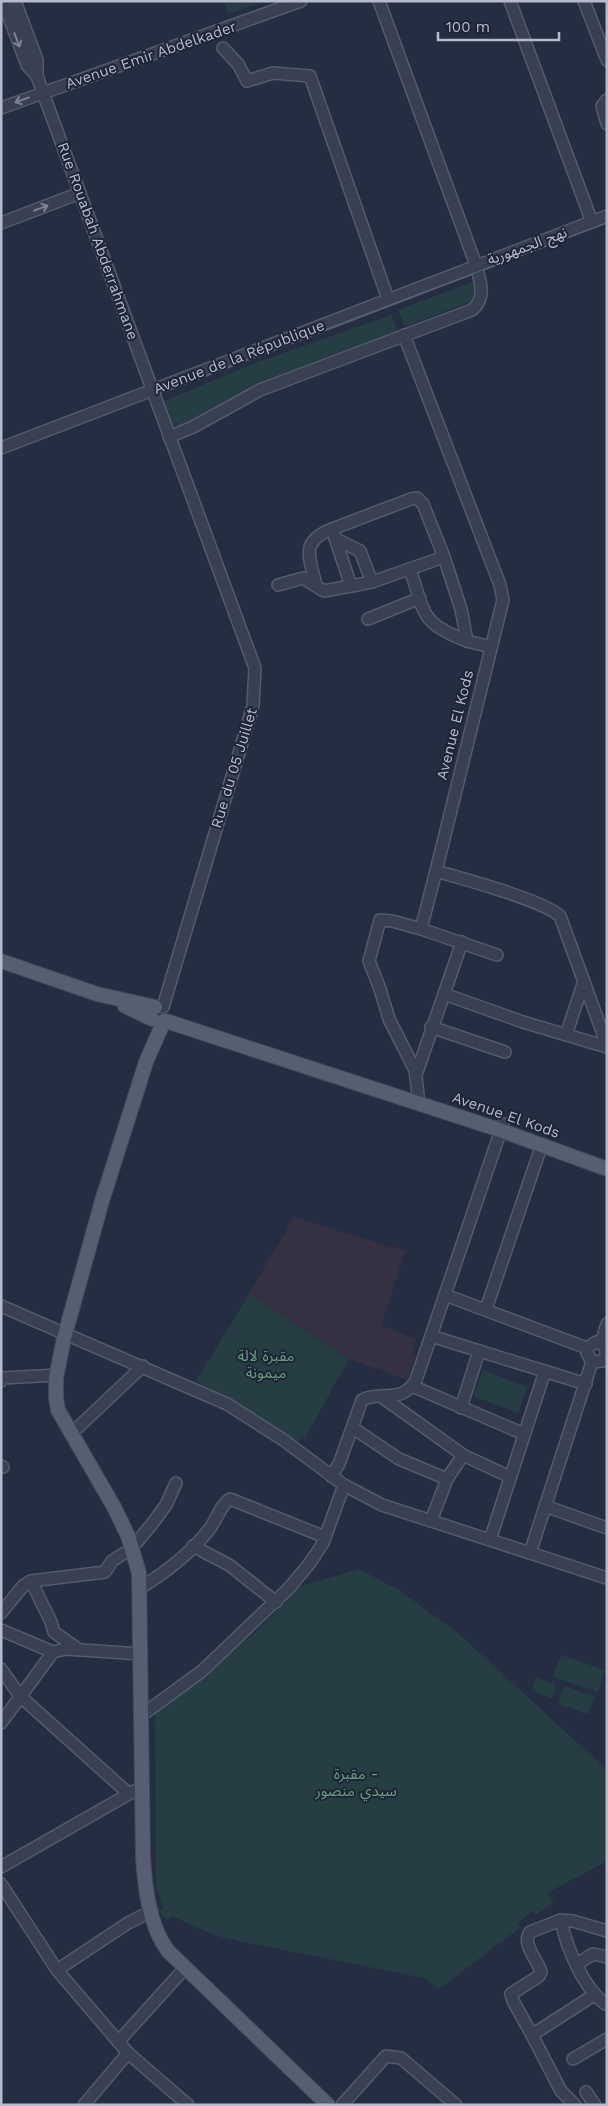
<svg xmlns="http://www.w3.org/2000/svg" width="608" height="2106" font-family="'Work Sans','Noto Sans Arabic',sans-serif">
	<rect width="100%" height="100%" fill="#242d42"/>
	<polygon fill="#353142" points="294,1217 405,1251 381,1325 416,1339 412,1354 416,1356 408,1380 349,1359 249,1294"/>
	<g fill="#263d43">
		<polygon points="224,1 264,1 228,14"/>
		<polygon points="475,281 475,295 472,301 405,327 398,310"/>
		<polygon points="391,315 398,331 257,387 183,427 172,425 162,402 255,363"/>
		<polygon points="249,1294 349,1359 305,1438 302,1436 297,1443 196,1381"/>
		<polygon points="483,1370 528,1387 518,1413 473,1396"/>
		<polygon points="359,1569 399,1590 458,1633 607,1770 607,1861 547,1893 554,1902 536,1915 533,1911 518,1923 521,1927 439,1989 424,1978 237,1941 211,1934 173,1916 167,1920 159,1911 163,1908 156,1885 155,1712 256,1632 300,1586"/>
		<polygon points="561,1655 605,1670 598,1692 553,1677"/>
		<polygon points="536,1677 556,1685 552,1698 532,1691"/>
		<polygon points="564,1686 595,1697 588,1714 558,1704"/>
	</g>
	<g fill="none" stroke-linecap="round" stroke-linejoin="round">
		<defs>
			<g id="minor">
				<polyline points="3,1 27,65 37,76"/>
				<polyline points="15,1 37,60 37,76 43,93 255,668 253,706 163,1007"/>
				<polyline points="510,1 592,222"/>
				<polyline points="584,1 607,60"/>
				<polyline points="223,48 238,64 247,81 273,73 310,76 388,299"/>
				<polyline points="607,100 602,106 607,124"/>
				<polyline points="1,108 301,1"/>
				<polyline points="1,223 80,193"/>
				<path d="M404,335L500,585L503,600L436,871C463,879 543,900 560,916L607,1045"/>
				<path d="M169,437L193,427L260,390L472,310C487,298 480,281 476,265L379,1"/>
				<polyline points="1,448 607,216"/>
				<polyline points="336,539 360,551 372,582"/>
				<polyline points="444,557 461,609 467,641 491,647"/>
				<path d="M410,569C425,614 420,623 467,641"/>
				<polyline points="278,585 303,578 324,591 351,586"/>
				<path d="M316,586C310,557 299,542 332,529L411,499L417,498L423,504L444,557L372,582L351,586L332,529"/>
				<polyline points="368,619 420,598"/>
				<polyline points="421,929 497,955"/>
				<polyline points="444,994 523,1022 607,1047"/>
				<polyline points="431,1027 505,1052"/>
				<polyline points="566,1035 584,981"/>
				<polyline points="416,1075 462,942"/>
				<polyline points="419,1103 415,1070 389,1019 380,989 369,961 380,920 392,921 421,929 436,871"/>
				<polyline points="445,1295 587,1348"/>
				<polyline points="1,1306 227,1404 282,1439 344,1485 382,1505 607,1578"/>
				<polyline points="486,1309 542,1144"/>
				<polyline points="431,1336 586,1384"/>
				<polyline points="601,1343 607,1324"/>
				<polyline points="607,1351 601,1343 596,1342 587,1348 587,1353 592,1362 603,1361 607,1352"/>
				<polyline points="1,1381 3,1378 57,1375"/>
				<polyline points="412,1386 524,1434"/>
				<polyline points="382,1397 463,1455 447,1479 431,1521"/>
				<polyline points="461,1408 479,1351"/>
				<polyline points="353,1428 399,1459 447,1479"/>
				<polyline points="71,1434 143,1366"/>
				<polyline points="463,1455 510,1477"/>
				<polyline points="1,1466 3,1467"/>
				<path d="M331,1476L339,1464L362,1400C381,1390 401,1405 416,1380L503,1124"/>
				<polyline points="545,1506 607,1528"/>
				<polyline points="490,1540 545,1371"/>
				<polyline points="193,1546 229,1565 276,1602"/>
				<polyline points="530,1553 592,1362"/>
				<polyline points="31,1581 51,1622 54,1632 78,1649"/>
				<path d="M140,1588C165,1573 190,1553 208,1531C216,1522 220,1505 230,1499L325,1537"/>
				<polyline points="1,1613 23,1586 31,1581 105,1572 112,1561 132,1548 152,1524 166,1505 176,1483"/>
				<polyline points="1,1630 53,1652"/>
				<polyline points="1,1669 20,1696 129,1794"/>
				<polyline points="142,1715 202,1671 289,1588 310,1563 323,1543 344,1485"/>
				<polyline points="1,1723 53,1652 66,1649 141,1654"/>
				<polyline points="1,1867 134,1791"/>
				<polyline points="1,1884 57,1970 128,2053 84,2105"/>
				<path d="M607,1931L573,1921L561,1920C566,1947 584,1990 607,2005"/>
				<polyline points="577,1964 593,1954 607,1957"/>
				<polyline points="57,1970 128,1923 152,1911"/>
				<path d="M532,2035L513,2001L511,1994L539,1976L541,1972C538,1960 521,1944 530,1932L561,1920"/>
				<polyline points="118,2042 185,1968"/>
				<polyline points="128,2053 188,2105"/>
				<polyline points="573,2059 607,2039"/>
				<polyline points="586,2092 595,2105"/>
				<polyline points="342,2105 386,2056 401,2058 456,2105"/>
				<polyline points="575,2105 561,2091 532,2035 594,1995"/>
			</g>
			<g id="major">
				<polyline points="1,961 97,994 155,1007"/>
				<polyline points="125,1006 152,1019"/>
				<path d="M164,1021L146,1062L102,1201L64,1338L56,1378V1398L58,1410L114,1507L128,1536L139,1573L143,1857C145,1887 149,1926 168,1951L328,2105"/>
				<polyline points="166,1021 500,1130 607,1169"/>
			</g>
		</defs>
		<use href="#minor" stroke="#535b6c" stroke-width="14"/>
		<use href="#major" stroke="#42495b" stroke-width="16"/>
		<use href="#minor" stroke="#384052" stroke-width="11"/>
		<use href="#major" stroke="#565f72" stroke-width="14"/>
		<polyline stroke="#5a6379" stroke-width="1" points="160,392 607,223"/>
	</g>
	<defs><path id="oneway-shaft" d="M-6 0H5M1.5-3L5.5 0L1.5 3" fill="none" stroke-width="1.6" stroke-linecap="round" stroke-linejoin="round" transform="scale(1.25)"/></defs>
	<g stroke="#7d8495">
		<use href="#oneway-shaft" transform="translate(17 40) rotate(69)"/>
		<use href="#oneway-shaft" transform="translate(22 100) rotate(160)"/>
		<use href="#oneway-shaft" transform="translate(41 208) rotate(-20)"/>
	</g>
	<g text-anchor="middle" stroke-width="4" stroke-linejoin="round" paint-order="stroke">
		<g font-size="15" fill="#b5bbcc" stroke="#1d2537">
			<text transform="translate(151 55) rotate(-19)" y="5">Avenue Emir Abdelkader</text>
			<text transform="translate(98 241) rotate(70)" y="5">Rue Rouabah Abderrahmane</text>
			<text transform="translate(527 246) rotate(-20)" y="5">نهج الجمهورية</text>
			<text transform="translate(239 357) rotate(-21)" y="5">Avenue de la République</text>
			<text transform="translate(455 725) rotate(-76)" y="5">Avenue El Kods</text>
			<text transform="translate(234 768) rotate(-73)" y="5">Rue du 05 Juillet</text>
			<text transform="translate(506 1115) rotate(19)" y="5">Avenue El Kods</text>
		</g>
		<g font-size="15" fill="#6a9f7c" stroke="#1d2537">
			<text x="266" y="1361">مقبرة لالة<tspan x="266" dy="17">ميمونة</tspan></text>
			<text x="356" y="1779">مقبرة -<tspan x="356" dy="17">سيدي منصور</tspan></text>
		</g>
	</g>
	<rect width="608" height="2106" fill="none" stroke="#b5bbcc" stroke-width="5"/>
	<path d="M438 32v8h121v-8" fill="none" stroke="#b5bbcc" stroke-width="2.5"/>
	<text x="446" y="32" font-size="15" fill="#b5bbcc" stroke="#1d2537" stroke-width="4" paint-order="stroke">100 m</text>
</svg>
